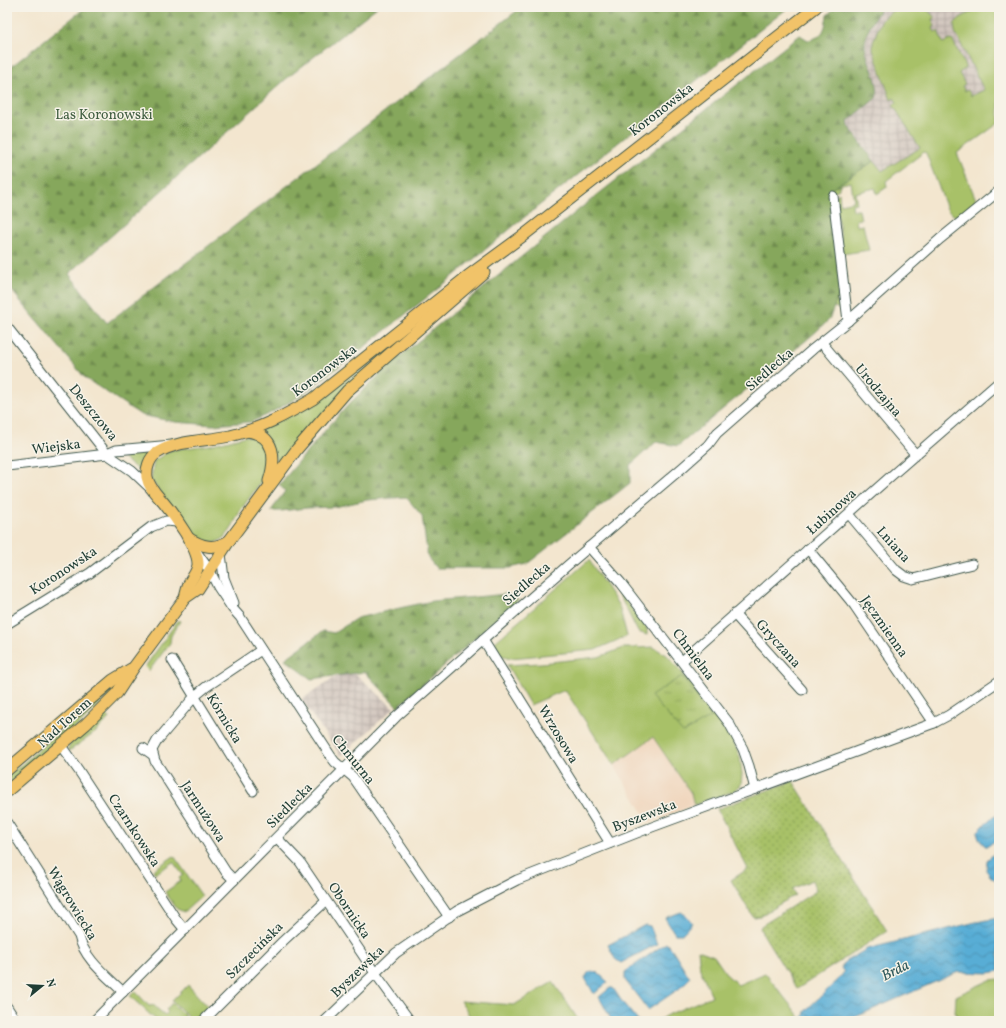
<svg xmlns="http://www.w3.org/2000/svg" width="1006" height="1028" font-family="Vollkorn,serif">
	<defs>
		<pattern id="industrial-grid" width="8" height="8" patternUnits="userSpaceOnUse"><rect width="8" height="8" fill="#cec1b9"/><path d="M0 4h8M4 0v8" fill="none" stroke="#a79e97"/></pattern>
		<pattern id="forest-firs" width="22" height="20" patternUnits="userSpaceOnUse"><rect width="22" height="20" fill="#86a75c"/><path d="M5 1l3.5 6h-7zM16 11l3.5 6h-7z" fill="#6d894d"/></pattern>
		<pattern id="park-tufts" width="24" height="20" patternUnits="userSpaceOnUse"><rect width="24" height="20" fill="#a8c168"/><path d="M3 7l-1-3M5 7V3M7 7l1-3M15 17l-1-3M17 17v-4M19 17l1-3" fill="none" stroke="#889e56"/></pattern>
		<pattern id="garden-dots" width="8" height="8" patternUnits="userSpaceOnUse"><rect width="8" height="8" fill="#a8c168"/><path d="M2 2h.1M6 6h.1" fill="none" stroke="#889e56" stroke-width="1.8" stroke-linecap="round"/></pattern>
		<pattern id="water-waves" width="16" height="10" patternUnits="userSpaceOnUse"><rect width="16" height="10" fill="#59add5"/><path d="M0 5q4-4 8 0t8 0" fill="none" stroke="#498eae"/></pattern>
	</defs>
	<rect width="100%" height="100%" fill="#f7f3e8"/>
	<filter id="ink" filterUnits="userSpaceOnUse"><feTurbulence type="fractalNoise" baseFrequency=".025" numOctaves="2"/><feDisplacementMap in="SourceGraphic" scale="8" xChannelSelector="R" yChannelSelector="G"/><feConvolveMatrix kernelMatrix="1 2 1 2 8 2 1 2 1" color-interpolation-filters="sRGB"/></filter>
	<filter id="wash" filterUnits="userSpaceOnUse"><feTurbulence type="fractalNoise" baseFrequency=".012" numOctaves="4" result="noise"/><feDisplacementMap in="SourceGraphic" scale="16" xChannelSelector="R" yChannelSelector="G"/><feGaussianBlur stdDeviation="0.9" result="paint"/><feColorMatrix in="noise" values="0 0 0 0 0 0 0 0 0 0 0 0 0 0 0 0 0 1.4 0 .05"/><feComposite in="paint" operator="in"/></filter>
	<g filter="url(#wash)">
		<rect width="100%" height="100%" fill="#f3e6cf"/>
		<polygon fill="#f0d5bc" points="653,736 691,793 694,805 649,822 614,765"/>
		<g fill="url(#industrial-grid)">
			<polygon points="879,7 999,7 999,123 935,169 923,148 883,172 848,125 848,121 866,53 865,41 868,33 871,24 880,8"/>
			<polygon points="349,668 394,708 341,756 301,700"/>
		</g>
		<g fill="#a8c168" stroke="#647f4e">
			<path d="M900,7C916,7 925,4 935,18L932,19L935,26L933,28L935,32L938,31L943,43L950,40L953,41L966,68L959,73L965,84L962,86L965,91L968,90L971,96L984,90L955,32L954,24L960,18L981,7H997L999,10V123L957,153L977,202L962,214L956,216L951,214L947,209L926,153L924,152L886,181L887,187L877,194L875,188L855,193L857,203L852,204L853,210H859L861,219L856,220L857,226L863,225L869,250L843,254L835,196L839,193L840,204L854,201L851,182L842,184L839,186V189L832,193L844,308L843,310L834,307L841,288L830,190L874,161L882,171L920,148L893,105L897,102L894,98L891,100L873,50V42L881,21L892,11Z"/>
			<polygon points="408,329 410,330 295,444 280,462 278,462 261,430"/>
			<polygon points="246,436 259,439 269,452 267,473 240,511 230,531 223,539 214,543 192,536 151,480 154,461 171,450 209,445"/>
			<polygon points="151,451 142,473 118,454"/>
			<polygon points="589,560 619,606 627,636 595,650 511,658 499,655 495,642"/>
			<polygon points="614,585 647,628 647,635 638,632"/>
			<polygon points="178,620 180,621 171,636 170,643 149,671 145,667"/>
			<polygon points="637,646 638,648 653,647 667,655 721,718 730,734 740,757 742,774 741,785 734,791 694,805 691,793 653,737 614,765 565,690 530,705 507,665 541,663 598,657 624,648 635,648"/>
			<polygon points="119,680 122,680 81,723 7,785 7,777"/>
			<polygon points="104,713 109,718 96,732 69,751 68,748 71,743"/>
			<polygon points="174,856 202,896 184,912 177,909 165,892 181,881 179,878 183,875 173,862 155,874 153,870"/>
			<polygon points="698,950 714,956 727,975 738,985 765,973 803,1021 658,1021 665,1016 712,996 700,969"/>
			<polygon points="999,979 999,1021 963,1021 955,1013 956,996 990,980"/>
			<polygon points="553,982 579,1021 473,1021 460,1001 514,1005"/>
			<polygon points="188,985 208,1007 193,1021 172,1001"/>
			<polygon points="135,991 149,1006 155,1005 155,1007 165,1015 168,1012 166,1010 172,1003 186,1017 184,1021 157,1021 130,996"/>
		</g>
		<g fill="url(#forest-firs)" stroke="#527248">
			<polygon points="86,7 377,7 286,79 69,274 107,323 522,7 789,7 521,220 445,283 368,344 302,395 267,415 251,422 213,425 175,422 141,415 85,378 7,285 7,70"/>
			<path d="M836,7H879L880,8C879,12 876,15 874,19C869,26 865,37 865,46C866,62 882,83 876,98L848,121L849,127L874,161L830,190L841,288L829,320L809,338L678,446L656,442L630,465V483L527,564L510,568H436L428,558L422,516L406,497L367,500L335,507L307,508L281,511H271L285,491L279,485L328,427L352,401L393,362L582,207L800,35L808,40C824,37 825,29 827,15Z"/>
			<polygon points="507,594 514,597 518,600 398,707 365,672 311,679 285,659 323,631 334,633 357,618 404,607 432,601"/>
		</g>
		<polygon fill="url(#park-tufts)" stroke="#647f4e" points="682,676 711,717 683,733 651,696"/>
		<polygon fill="url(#garden-dots)" stroke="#647f4e" points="793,781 887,931 797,989 760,929 761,926 816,891 812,880 792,889 795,895 760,916 753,917 731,880 748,869 717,809"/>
		<g fill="url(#water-waves)" stroke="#3c7584">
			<polygon points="999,814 999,842 996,840 988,846 985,846 979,838 977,832 990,819"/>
			<polygon points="999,849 999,882 991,877 986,870 987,860"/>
			<polygon points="681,912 687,916 692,923 682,934 675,934 665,918"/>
			<polygon points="999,918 999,971 989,973 958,972 846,1021 803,1021 805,1011 838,980 844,972 841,968 846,961 867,949 976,922"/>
			<polygon points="645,925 650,926 657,944 621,963 615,959 608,945"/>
			<polygon points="666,943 672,949 690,978 680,988 648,1010 625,980 625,972"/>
			<polygon points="592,971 598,973 608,982 594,994 585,978 588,973"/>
			<polygon points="610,988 613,988 623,1003 638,1021 612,1021 599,997"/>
		</g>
	</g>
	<g filter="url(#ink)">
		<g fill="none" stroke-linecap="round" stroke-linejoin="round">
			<defs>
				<g id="minor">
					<polyline points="833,196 848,321"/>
					<polyline points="7,327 107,454 132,471 150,488"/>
					<polyline points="822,343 916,455"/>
					<polyline points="7,466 107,454 116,450 172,445"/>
					<polyline points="849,514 896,570 904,576 913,579 972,564"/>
					<polyline points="589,547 621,583 729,723 743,749 749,766 755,789"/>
					<polyline points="808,549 854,605 934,723"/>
					<polyline points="196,551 210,571 218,587 232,608 240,617 332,758 335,762 353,777 449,917"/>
					<polyline points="221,554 224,578 234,603"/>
					<polyline points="734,614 802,690"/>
					<polyline points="7,624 90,573 151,527 166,521 177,522"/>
					<polyline points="483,640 610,843"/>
					<polyline points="172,660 253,791"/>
					<polyline points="682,661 891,476 999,382"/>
					<polyline points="61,746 79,771 176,919 185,930"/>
					<polyline points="143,748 153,755"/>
					<path d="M7,823L79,936C84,959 107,976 123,992"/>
					<polyline points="277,838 300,862 375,973 410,1021"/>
					<polyline points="234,880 226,872 155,761 152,750 157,741 195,696 206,687 261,650"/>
					<polyline points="7,1007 16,1021"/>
					<polyline points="94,1021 396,717 568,565 682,468 708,445 717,433 813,349 848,321 940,239 999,191"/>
					<polyline points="203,1021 283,941 326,901"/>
					<polyline points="325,1021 396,953 457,911 517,880 652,827 934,723 949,715 999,681"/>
				</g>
				<g id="major">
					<path d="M247,431C276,435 276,459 269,481"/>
					<path d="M188,538C202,547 214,550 229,541"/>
					<path d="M185,598C186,594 187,589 189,584C192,577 197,573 198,565C199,549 174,515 163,502C157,495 149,488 147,477C146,469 149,458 157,453C178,440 206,441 230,436C260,429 286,415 313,399L468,276L524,235L816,7"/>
					<polyline points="7,770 113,680 131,669"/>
					<polyline points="7,791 86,724 117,693 134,667 185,598 198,589 229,541 297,449 347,391 484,272"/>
				</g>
			</defs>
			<use href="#minor" stroke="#3f564b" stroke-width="11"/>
			<use href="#major" stroke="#3f564b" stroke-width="13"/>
			<use href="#minor" stroke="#fff" stroke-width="9"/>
			<use href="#major" stroke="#f1c369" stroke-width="11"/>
		</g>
	</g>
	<g text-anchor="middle" stroke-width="3" stroke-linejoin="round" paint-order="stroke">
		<g font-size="14" fill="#1f3d34" stroke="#f7f3e8">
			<text transform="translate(661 109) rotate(-38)" y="5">Koronowska</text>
			<text transform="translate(769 369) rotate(-41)" y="5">Siedlecka</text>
			<text transform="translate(324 370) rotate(-37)" y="5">Koronowska</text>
			<text transform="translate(879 390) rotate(50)" y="5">Urodzajna</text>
			<text transform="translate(94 412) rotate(51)" y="5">Deszczowa</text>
			<text transform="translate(56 446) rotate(-7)" y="5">Wiejska</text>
			<text transform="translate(831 511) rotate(-42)" y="5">Łubinowa</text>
			<text transform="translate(894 544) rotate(48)" y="5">Lniana</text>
			<text transform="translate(63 570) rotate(-33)" y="5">Koronowska</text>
			<text transform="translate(526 583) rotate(-41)" y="5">Siedlecka</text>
			<text transform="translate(885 626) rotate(55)" y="5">Jęczmienna</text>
			<text transform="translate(779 643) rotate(48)" y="5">Gryczana</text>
			<text transform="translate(694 654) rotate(53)" y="5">Chmielna</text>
			<text transform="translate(225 718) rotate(59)" y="5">Kórnicka</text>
			<text transform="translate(64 722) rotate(-42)" y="5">Nad Torem</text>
			<text transform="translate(559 734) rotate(59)" y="5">Wrzosowa</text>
			<text transform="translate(354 759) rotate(51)" y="5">Chmurna</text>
			<text transform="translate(289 805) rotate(-45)" y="5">Siedlecka</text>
			<text transform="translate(204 811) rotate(57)" y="5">Jarmużowa</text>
			<text transform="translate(644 815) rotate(-21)" y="5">Byszewska</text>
			<text transform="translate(135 830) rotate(57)" y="5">Czarnkowska</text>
			<text transform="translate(73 903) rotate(59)" y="5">Wągrowiecka</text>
			<text transform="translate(350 910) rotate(56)" y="5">Obornicka</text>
			<text transform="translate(254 950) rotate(-45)" y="5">Szczecińska</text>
			<text transform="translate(357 971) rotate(-44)" y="5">Byszewska</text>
		</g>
		<g font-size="14" fill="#415e41" stroke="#f7f3e8">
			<text x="104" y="119">Las Koronowski</text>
		</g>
		<g font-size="15" font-style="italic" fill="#2e595c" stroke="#f7f3e8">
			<text transform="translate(895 970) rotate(-27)" y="5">Brda</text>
		</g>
	</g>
	<rect width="1006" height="1028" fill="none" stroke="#f7f3e8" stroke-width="24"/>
	<g transform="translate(42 986) rotate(72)" stroke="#f7f3e8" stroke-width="3" paint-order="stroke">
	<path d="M0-3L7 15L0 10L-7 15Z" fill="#1f3d34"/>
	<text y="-6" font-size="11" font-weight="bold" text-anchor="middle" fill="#1f3d34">N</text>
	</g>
</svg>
